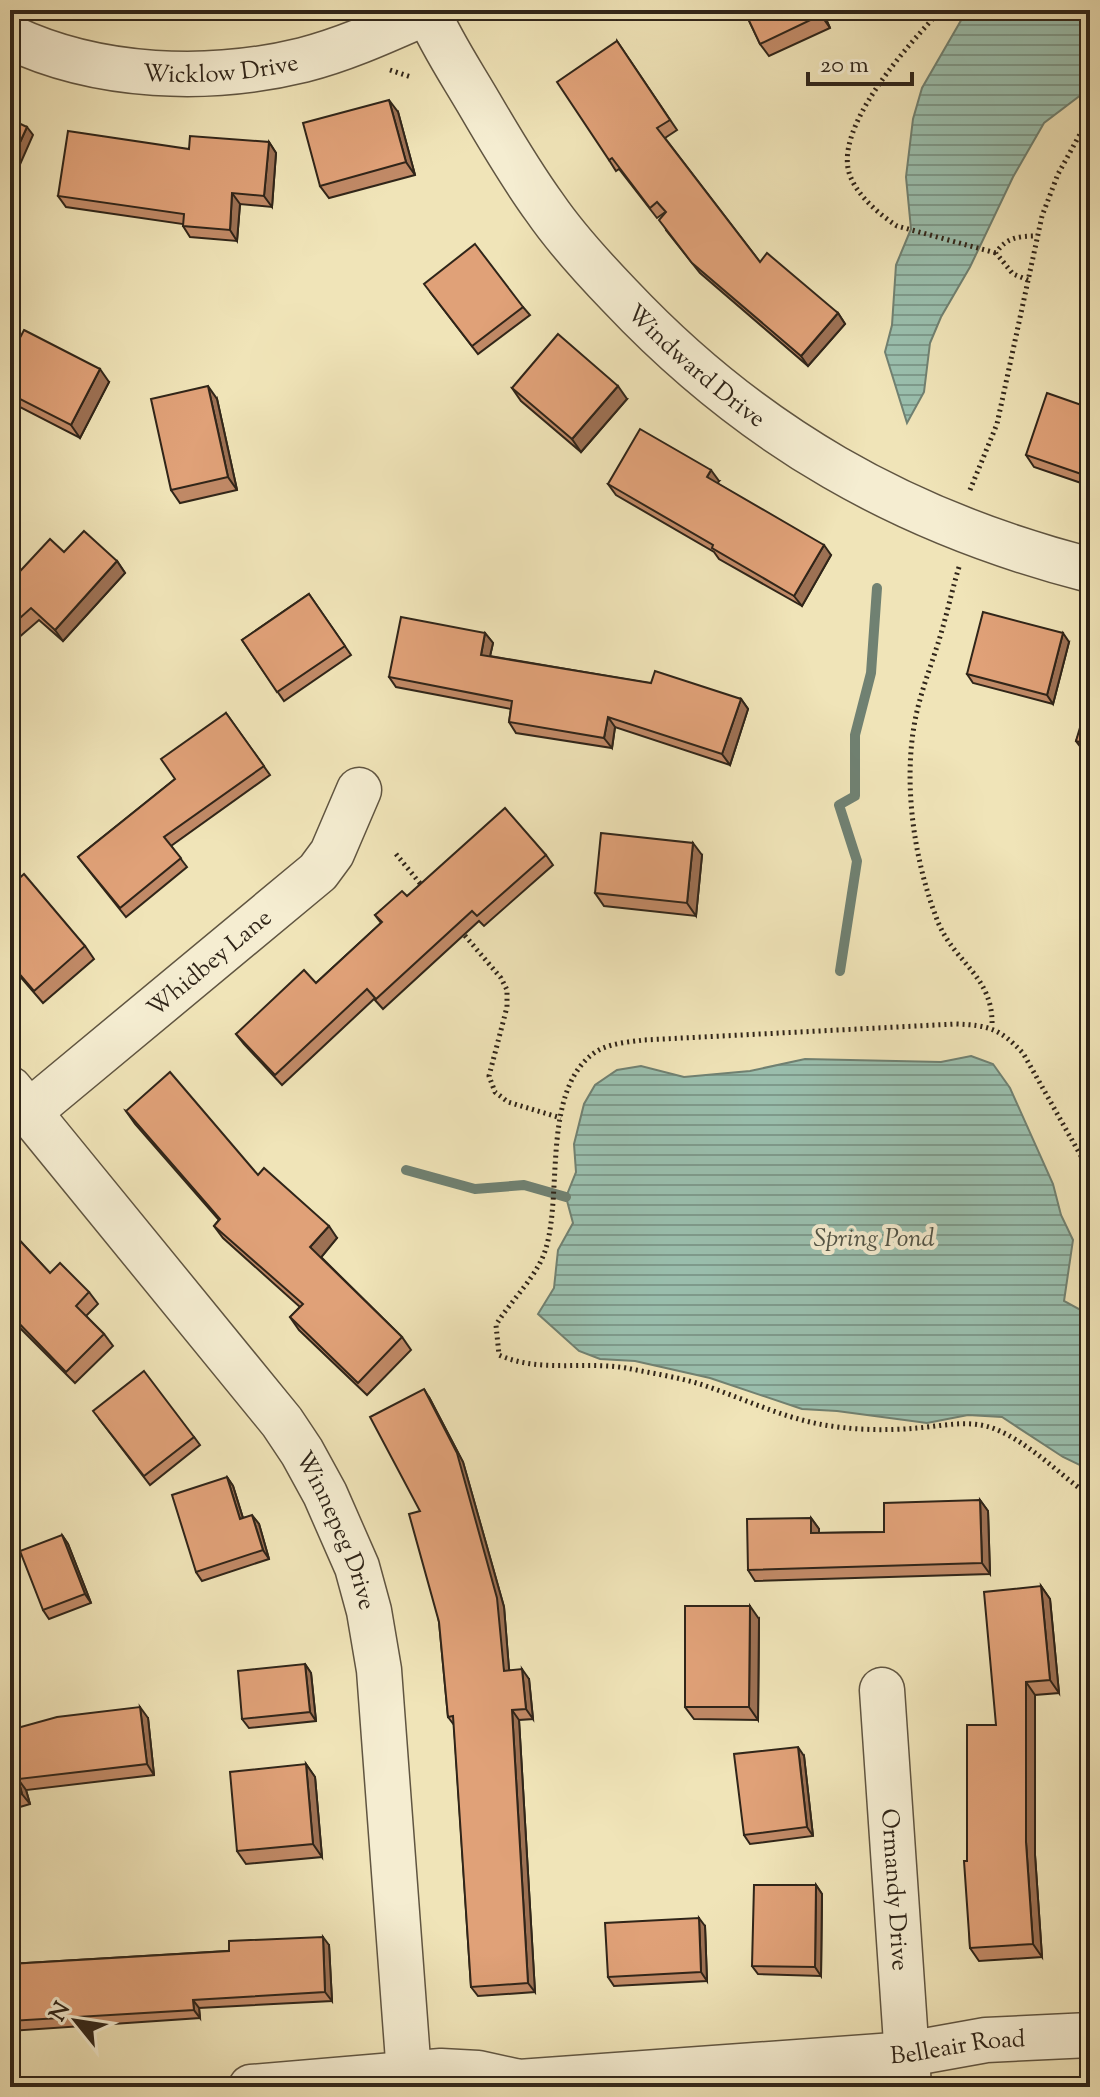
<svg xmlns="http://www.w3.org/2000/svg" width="1100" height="2097" font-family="'Sorts Mill Goudy',serif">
	<defs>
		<pattern id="water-rules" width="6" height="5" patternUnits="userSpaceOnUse" patternTransform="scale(2)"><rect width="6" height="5" fill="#9abfae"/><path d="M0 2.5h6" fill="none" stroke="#7e9b8d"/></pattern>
	</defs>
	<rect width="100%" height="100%" fill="#f0e4b8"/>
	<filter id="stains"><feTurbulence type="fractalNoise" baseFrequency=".0025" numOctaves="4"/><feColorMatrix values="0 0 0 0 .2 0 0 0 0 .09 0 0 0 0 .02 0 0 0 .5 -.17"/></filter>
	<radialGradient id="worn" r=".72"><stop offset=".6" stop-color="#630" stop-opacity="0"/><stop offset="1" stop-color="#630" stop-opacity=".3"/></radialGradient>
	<g fill="url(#water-rules)" stroke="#708172" stroke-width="2">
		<polygon points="967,10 1090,10 1090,88 1044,123 1013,177 970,267 941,317 930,343 924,392 907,423 885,352 892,325 896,265 911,229 906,177 913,119 922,88"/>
		<polygon points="971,1056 993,1064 1010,1088 1053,1184 1061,1215 1073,1240 1064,1301 1090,1315 1090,1470 1063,1457 1002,1417 968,1415 927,1423 837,1411 802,1409 710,1378 635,1361 600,1359 579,1351 538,1314 554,1288 558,1250 573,1223 566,1197 576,1172 574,1144 584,1104 595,1085 617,1070 641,1066 684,1077 750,1071 805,1059 941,1062"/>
	</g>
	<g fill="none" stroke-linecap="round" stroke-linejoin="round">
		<g stroke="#708172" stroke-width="10">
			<polyline points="840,971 857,861 839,805 855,796 855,735 871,673 877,588"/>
			<polyline points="406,1170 475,1189 524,1185 566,1197"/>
		</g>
		<defs>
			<g id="minor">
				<path id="s1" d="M427,10C441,43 462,74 480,105C501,141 521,175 545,208C567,240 593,268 620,296C752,436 903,522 1090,570"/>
				<path id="s2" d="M10,37C98,79 209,83 303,60C346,49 387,30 428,12"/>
				<path id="s3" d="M10,1089L282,1422L302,1452L325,1494L357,1567L369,1611L379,1670L409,2074"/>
				<path id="s4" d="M29,1112L318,872L332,853L359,790"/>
				<path id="s5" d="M882,1690L909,2087"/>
				<path id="s6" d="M251,2087L441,2071L478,2073L519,2082L908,2054L986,2040L1090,2035"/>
			</g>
		</defs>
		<use href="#minor" stroke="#605541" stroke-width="47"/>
		<g stroke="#302519" stroke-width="5" stroke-dasharray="2 4" stroke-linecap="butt">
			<path d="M941,10C911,42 829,130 851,178C859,197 880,215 897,226L996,253"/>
			<polyline points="390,70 411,77"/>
			<path d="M1028,280L1013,274L996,253C1006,237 1020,236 1037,236"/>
			<polyline points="970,490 997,424 1042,216 1058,174 1090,116"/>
			<path d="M959,567C952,590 947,614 940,637C933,660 924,683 918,707C901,774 913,859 938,922C955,964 994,976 992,1027"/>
			<polyline points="396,854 423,887"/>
			<polyline points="461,931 501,978 507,990 507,1007 489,1076 495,1092 508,1102 561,1118"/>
			<path d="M1090,1172L1023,1053C1000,1029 989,1025 955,1024L644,1040C629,1042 611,1043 597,1051C541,1087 563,1191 546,1248C538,1276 511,1300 496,1325L499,1355C539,1373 584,1361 626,1368C651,1373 678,1377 703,1385C742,1398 779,1416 819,1424C850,1430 886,1431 917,1428C943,1426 970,1419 995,1429C1030,1443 1060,1475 1090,1496"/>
		</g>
		<use href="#minor" stroke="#f5edd1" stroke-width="44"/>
	</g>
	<g fill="#c18a67" stroke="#302519" stroke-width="2">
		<polygon points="522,10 535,10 525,15"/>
		<polygon points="744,10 822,10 830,28 769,56 760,44"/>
		<polygon points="617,41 677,130 665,138 760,262 838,313 845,324 808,366 700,273 666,230 664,213 657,218 619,169 616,171 609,160"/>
		<polygon points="398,112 415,175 329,198 320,186"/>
		<polygon points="269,142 276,153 272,207 240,204 237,241 190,237 183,226 183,224 66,207 58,196 189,149"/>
		<polygon points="1090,262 1090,307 1088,307 1081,298"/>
		<polygon points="431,293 523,307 530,315 478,354"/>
		<polygon points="10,357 109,382 80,438 10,402"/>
		<polygon points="512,388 627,399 581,452 521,401"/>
		<polygon points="217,399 237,490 180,503 171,490"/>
		<polygon points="1090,408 1090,486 1034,467 1026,455"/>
		<polygon points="719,481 717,483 831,555 802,606 719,559 714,552 616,495 608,484"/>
		<polygon points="64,552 117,561 125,573 63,641 39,620 10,645 10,582"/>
		<polygon points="309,594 351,655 284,701 242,640"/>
		<polygon points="485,633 493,643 490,656 741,699 748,709 730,765 615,727 612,748 516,733 509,722 511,709 396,687 389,677"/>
		<polygon points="1069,642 1053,704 973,683 967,674"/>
		<polygon points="1090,705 1090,755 1085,753 1076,741"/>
		<polygon points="226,713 270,775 171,846 187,867 126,917 78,857 175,779"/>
		<polygon points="546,855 553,865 484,926 479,921 383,1009 374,999 282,1085 244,1044 236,1034 316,983 381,923 375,915 407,896"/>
		<polygon points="702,855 696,916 604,906 595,893"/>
		<polygon points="10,876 15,882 85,946 94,959 43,1003 10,965"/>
		<polygon points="126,1111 258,1175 337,1238 321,1257 402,1337 411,1350 367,1395 299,1330 290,1317 300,1307 223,1238 214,1226 219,1220 135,1124"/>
		<polygon points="10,1230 50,1273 89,1292 98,1304 86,1316 104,1334 113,1346 75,1383 10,1318"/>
		<polygon points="430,1399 463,1462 504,1607 509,1670 529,1679 533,1719 519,1720 535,1992 478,1996 471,1987 454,1725 448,1717 439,1622 420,1511"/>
		<polygon points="100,1420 194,1437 200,1445 150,1485"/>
		<polygon points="227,1477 233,1486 243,1518 252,1516 259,1524 269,1559 202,1581 196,1572"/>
		<polygon points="980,1500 988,1511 990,1574 755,1581 748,1570 811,1518 819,1529 819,1533 884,1532"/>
		<polygon points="62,1535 68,1544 91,1603 49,1619 43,1610"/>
		<polygon points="1041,1586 1050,1599 1059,1693 1035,1695 1035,1855 1042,1957 979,1961 970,1948 967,1861 996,1725"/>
		<polygon points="759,1619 758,1720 694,1719 685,1707"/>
		<polygon points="305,1664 311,1673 316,1721 249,1728 242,1719"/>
		<polygon points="148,1718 154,1775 26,1790 30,1804 10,1810 10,1730"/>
		<polygon points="804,1756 813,1836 750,1844 744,1835"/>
		<polygon points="306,1764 315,1777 322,1857 246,1864 237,1851"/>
		<polygon points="816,1885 822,1894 821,1976 758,1974 752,1966"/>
		<polygon points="705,1926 707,1981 614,1986 608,1977"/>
		<polygon points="329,1945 332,2001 199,2008 200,2018 10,2031 10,1964"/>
	</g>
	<g fill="#9d7154" stroke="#302519" stroke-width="2">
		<polygon points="819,10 822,10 830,28 821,15"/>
		<polygon points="389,100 398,112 415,175 406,162"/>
		<polygon points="27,127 33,135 10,187 10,164"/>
		<polygon points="269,142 276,153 272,207 264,196"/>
		<polygon points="232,193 240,204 237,241 230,230"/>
		<polygon points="838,313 845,324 808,366 801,356"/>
		<polygon points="100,369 109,382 80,438 71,425"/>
		<polygon points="208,386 217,399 237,490 228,477"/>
		<polygon points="618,386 627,399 581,452 572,439"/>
		<polygon points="711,470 719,481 714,488 707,477"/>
		<polygon points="824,545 831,555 802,606 794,596"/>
		<polygon points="117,561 125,573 63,641 55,630"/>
		<polygon points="485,633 493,643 488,665 481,655"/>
		<polygon points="1063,633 1069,642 1053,704 1047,695"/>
		<polygon points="741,699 748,709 730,765 722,754"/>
		<polygon points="608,717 615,727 612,748 604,738"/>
		<polygon points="693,843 702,855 696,916 687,903"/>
		<polygon points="329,1226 337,1238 319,1260 310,1247"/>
		<polygon points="424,1389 430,1399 463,1462 504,1607 510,1681 504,1671"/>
		<polygon points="227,1477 233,1486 246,1528 240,1519"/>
		<polygon points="980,1500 988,1511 990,1574 982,1563"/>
		<polygon points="252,1515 259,1524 269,1559 263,1550"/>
		<polygon points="811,1518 819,1529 819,1544 811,1533"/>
		<polygon points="62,1535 68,1544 91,1603 85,1594"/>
		<polygon points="1041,1586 1050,1599 1059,1693 1050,1680"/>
		<polygon points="750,1606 759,1619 758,1720 749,1707"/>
		<polygon points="305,1664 311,1673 316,1721 310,1712"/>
		<polygon points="522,1669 529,1679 533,1719 526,1709"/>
		<polygon points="1026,1682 1035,1695 1035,1855 1042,1957 1033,1944 1026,1842"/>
		<polygon points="140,1707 148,1718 154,1775 147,1764"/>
		<polygon points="512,1710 519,1720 535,1992 528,1983"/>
		<polygon points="798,1747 804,1756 813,1836 807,1827"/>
		<polygon points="306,1764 315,1777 322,1857 313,1844"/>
		<polygon points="18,1779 26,1790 30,1804 22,1794"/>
		<polygon points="816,1885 822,1894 821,1976 815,1967"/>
		<polygon points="699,1918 705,1926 707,1981 701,1972"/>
		<polygon points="323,1937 329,1945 332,2001 325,1992"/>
		<polygon points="193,2000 199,2008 200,2018 194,2010"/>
	</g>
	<g fill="#e0a178" stroke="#302519" stroke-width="2">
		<polygon points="744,10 819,10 821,15 760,44"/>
		<polygon points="617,41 670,120 657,128 760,262 767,253 838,313 801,356 692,263 659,220 666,212 657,202 650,208 612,158 609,160 557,82"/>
		<polygon points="389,100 406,162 320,186 303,123"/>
		<polygon points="10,119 27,127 10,164"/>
		<polygon points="68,131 189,149 190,136 269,142 264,196 232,193 230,230 183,226 184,214 58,196"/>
		<polygon points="475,244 523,307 472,346 424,284"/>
		<polygon points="1090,262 1090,299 1081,298"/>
		<polygon points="24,330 100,369 71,425 10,394 10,357"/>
		<polygon points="558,334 618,386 572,439 512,388"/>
		<polygon points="208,386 228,477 171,490 151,399"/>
		<polygon points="1047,393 1090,408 1090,477 1026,455"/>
		<polygon points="640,429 711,470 707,477 824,545 794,596 712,548 713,545 608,484"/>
		<polygon points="84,531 117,561 55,630 31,608 10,627 10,582 50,539 64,552"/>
		<polygon points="309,594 345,646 277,692 242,640"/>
		<polygon points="983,612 1063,633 1047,695 967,674"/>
		<polygon points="401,617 485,633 481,655 651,683 655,671 741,699 722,754 608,717 604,738 509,722 512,701 389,677"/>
		<polygon points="1087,704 1090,705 1090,745 1076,741"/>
		<polygon points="226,713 264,766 164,837 181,858 120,908 78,857 175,779 161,759"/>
		<polygon points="505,808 546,855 477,916 472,911 376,999 367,989 275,1075 236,1034 304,970 316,983 382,922 375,915 402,891 407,896"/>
		<polygon points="601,833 693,843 687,903 595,893"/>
		<polygon points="24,874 85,946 34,991 10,963 10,876 15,882"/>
		<polygon points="1090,939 1090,961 1085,940"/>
		<polygon points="170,1072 258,1175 264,1168 329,1226 310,1247 402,1337 358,1383 290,1317 303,1304 214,1226 220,1219 126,1111"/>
		<polygon points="10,1230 50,1273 60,1263 89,1292 76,1306 104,1334 66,1372 10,1314"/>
		<polygon points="144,1371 194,1437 144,1476 93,1411"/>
		<polygon points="424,1389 457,1453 497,1598 504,1671 522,1669 526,1709 512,1710 528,1983 471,1987 453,1716 448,1717 439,1622 409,1514 420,1511 370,1417"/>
		<polygon points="227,1477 240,1519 252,1515 263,1550 196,1572 172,1495"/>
		<polygon points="980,1500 982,1563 748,1570 747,1519 811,1518 811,1533 884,1532 884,1503"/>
		<polygon points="62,1535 85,1594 43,1610 20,1551"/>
		<polygon points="1041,1586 1050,1680 1026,1682 1026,1842 1033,1944 970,1948 964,1861 967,1861 967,1725 996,1725 984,1592"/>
		<polygon points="685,1606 750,1606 749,1707 685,1707"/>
		<polygon points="305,1664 310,1712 242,1719 238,1671"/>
		<polygon points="140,1707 147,1764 18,1779 22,1794 10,1797 10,1730 57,1717"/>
		<polygon points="798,1747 807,1827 744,1835 734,1754"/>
		<polygon points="306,1764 313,1844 237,1851 230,1772"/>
		<polygon points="754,1885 816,1885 815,1967 752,1966"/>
		<polygon points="699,1918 701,1972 608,1977 605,1923"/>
		<polygon points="323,1937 325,1992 193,2000 194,2010 10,2021 10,1964 229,1951 229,1941"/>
	</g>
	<g text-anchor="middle" stroke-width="8" stroke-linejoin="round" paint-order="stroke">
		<g font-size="24" fill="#302519" stroke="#f5edd1">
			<text dy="8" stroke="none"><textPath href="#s2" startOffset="216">Wicklow Drive</textPath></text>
			<text dy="8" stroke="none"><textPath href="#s1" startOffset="450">Windward Drive</textPath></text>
			<text dy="8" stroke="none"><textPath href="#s4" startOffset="234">Whidbey Lane</textPath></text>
			<text dy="8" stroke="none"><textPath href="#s3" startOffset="552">Winnepeg Drive</textPath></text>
			<text dy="8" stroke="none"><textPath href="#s5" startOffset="200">Ormandy Drive</textPath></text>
			<text dy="8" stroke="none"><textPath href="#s6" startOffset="710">Belleair Road</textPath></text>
		</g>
		<g font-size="26" font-style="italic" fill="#505346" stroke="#f5edd1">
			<text x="874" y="1246">Spring Pond</text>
		</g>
	</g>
	<rect width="1100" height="2097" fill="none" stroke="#f0e4b8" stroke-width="40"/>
	<rect x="12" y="12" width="1076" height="2073" fill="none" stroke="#302519" stroke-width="4"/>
	<rect x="20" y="20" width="1060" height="2057" fill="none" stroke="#302519" stroke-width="2"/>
	<g transform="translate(76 2021) rotate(300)" stroke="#f5edd1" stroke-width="6" paint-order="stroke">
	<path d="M0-6L14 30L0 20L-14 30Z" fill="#302519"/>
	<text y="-12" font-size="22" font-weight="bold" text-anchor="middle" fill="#302519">N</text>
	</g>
	<path d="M808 72v12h104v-12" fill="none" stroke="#302519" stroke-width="4"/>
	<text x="820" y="72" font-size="24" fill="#302519" stroke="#f5edd1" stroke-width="6" paint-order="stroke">20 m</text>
	<rect width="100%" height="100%" filter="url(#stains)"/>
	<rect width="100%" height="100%" fill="url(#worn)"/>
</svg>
